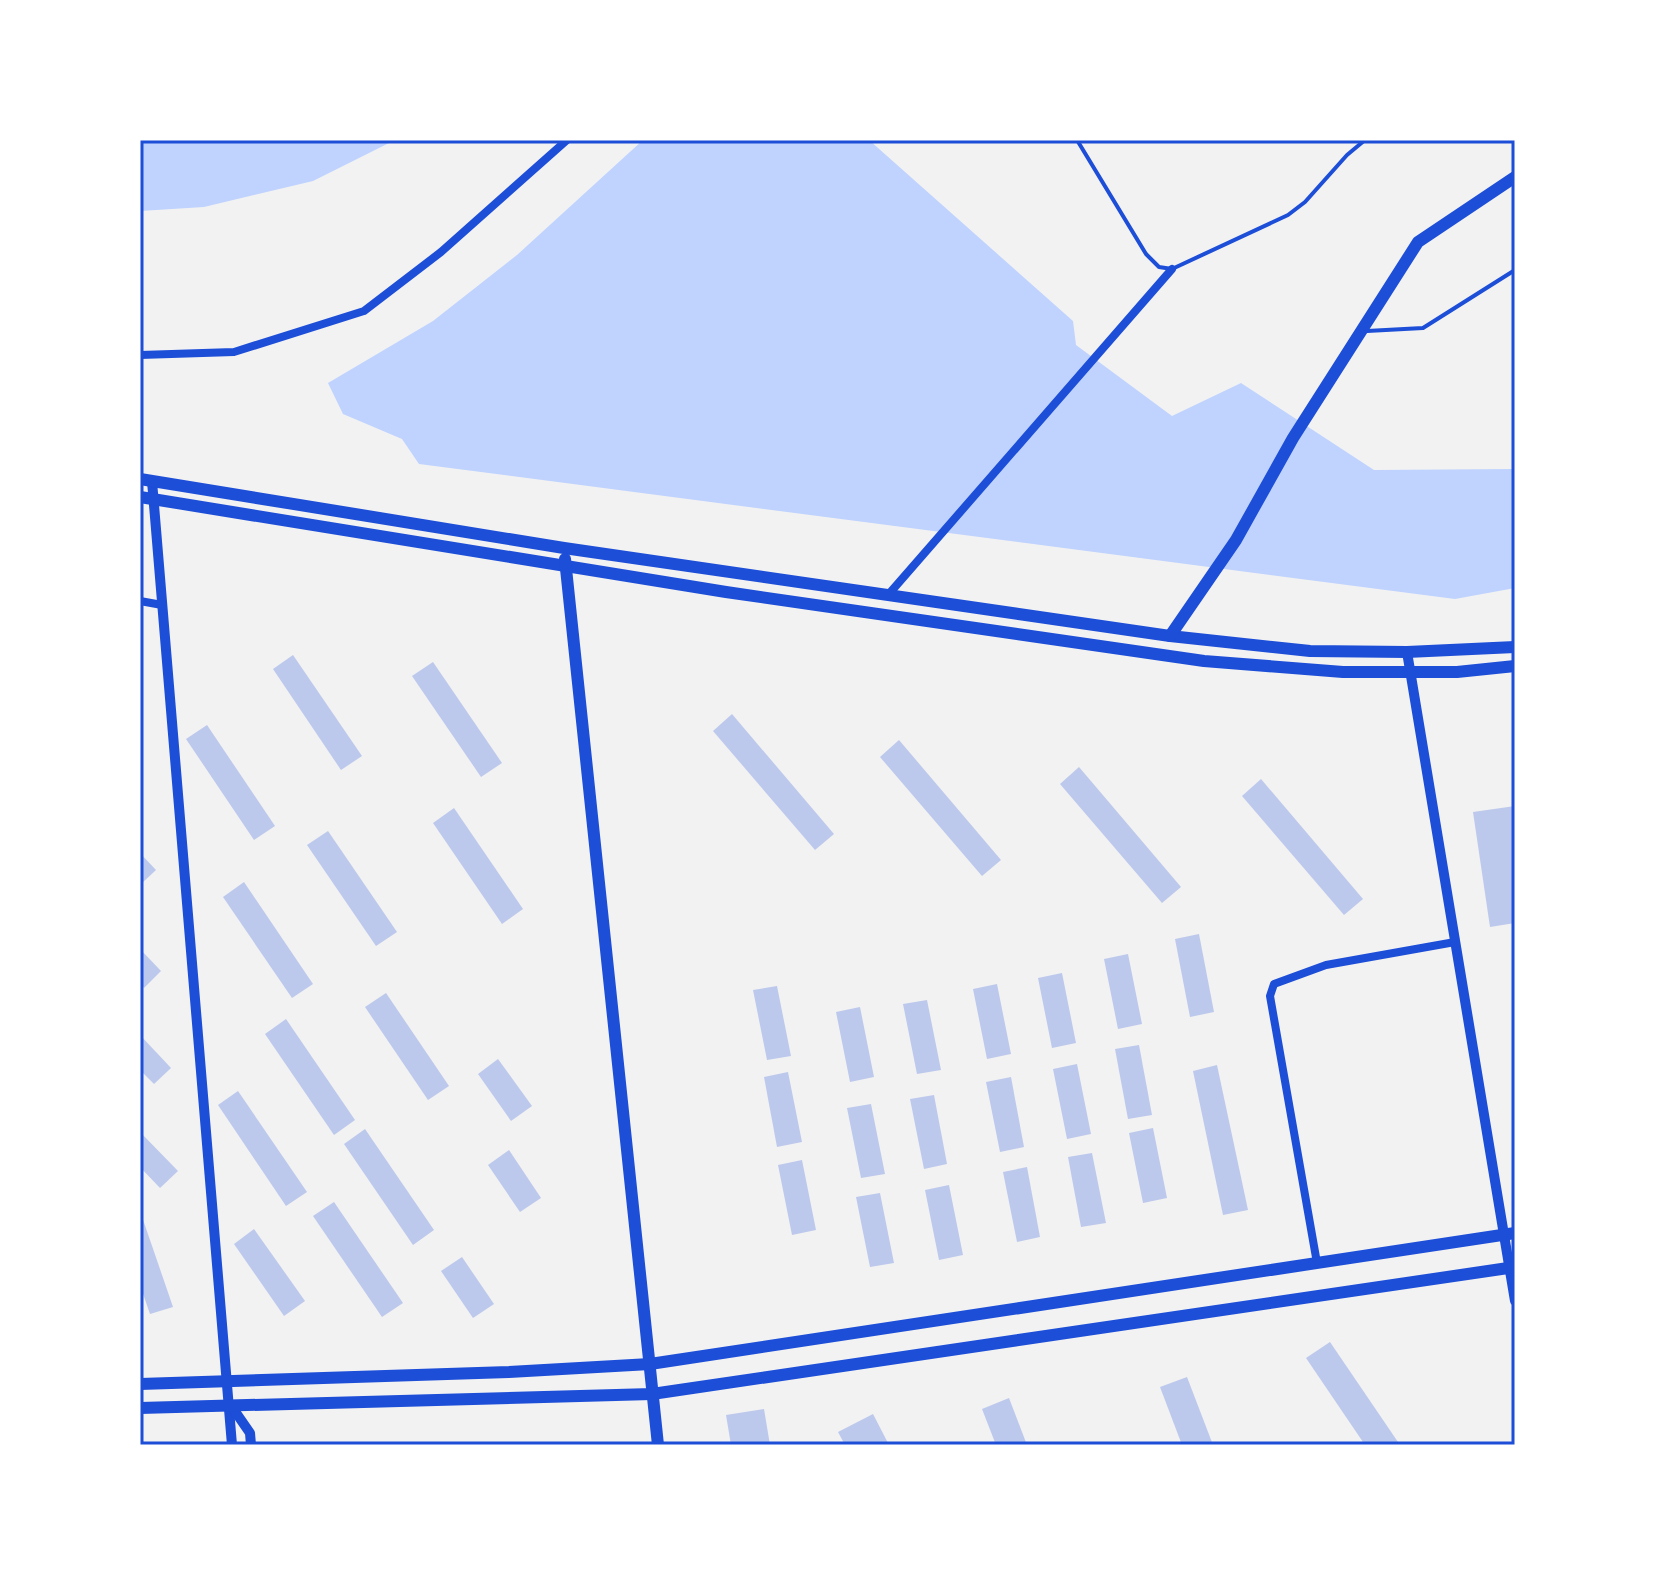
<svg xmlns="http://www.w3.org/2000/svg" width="1655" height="1585" font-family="'Sofia Sans Condensed',sans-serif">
	<rect width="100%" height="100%" fill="#f2f2f2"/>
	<g fill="#bfd3fe">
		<polygon points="140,140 395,140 313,181 204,207 140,211"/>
		<polygon points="643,140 869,140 1073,321 1076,345 1172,416 1241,383 1374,470 1515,469 1515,588 1455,599 419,464 402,439 343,414 328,383 433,321 517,255"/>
	</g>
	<g fill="#bdc9ec">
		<polygon points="293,655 362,756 341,770 273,669"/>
		<polygon points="433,662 502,763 481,777 412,676"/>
		<polygon points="732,714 834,834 815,850 713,731"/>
		<polygon points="207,725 275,826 254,840 186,739"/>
		<polygon points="899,740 1001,860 982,876 880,757"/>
		<polygon points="1079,767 1181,887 1162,903 1060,784"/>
		<polygon points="1261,779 1363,899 1344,915 1242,796"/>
		<polygon points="1515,806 1515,923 1490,927 1473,812"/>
		<polygon points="454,808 523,909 502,924 433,823"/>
		<polygon points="328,831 397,932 376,946 307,845"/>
		<polygon points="140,853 156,870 140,885"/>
		<polygon points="244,882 313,984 292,998 223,897"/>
		<polygon points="1199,934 1214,1012 1190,1017 1175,939"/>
		<polygon points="140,949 161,971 144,988 140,983"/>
		<polygon points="1128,954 1142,1024 1118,1029 1104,959"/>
		<polygon points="1062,973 1076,1043 1052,1048 1038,978"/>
		<polygon points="997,984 1011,1054 987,1059 973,989"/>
		<polygon points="777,986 791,1056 767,1060 753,990"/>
		<polygon points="386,993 449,1086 428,1100 365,1007"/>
		<polygon points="927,1000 941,1070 917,1074 903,1004"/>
		<polygon points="860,1007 874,1077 850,1082 836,1012"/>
		<polygon points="286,1019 355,1120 334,1135 265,1034"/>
		<polygon points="140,1035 171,1068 154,1084 140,1070"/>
		<polygon points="1139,1045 1152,1115 1128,1119 1115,1049"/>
		<polygon points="498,1059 532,1106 511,1121 478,1074"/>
		<polygon points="1077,1064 1091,1134 1067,1139 1053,1069"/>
		<polygon points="1217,1065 1248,1210 1223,1215 1193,1071"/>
		<polygon points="788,1072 802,1142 777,1147 764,1077"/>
		<polygon points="1011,1077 1024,1147 1000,1152 986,1082"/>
		<polygon points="238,1091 307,1192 286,1206 218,1105"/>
		<polygon points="934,1095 947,1164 924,1169 910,1099"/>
		<polygon points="871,1104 885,1174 861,1178 847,1108"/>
		<polygon points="1153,1128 1167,1198 1143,1203 1129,1133"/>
		<polygon points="365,1129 434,1230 413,1245 344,1144"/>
		<polygon points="140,1132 178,1171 160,1188 140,1167"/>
		<polygon points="509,1150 541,1198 520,1212 488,1165"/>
		<polygon points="1092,1153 1106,1223 1081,1227 1068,1157"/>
		<polygon points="802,1160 816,1230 792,1235 778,1165"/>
		<polygon points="1027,1167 1040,1237 1017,1242 1003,1172"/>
		<polygon points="949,1185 963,1255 939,1260 925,1190"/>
		<polygon points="880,1193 894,1263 870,1267 856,1197"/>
		<polygon points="334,1202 403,1303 382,1317 313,1216"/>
		<polygon points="140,1211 173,1307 150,1314 140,1285"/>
		<polygon points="254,1229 305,1301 284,1316 234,1244"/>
		<polygon points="462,1257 494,1304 473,1318 441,1271"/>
		<polygon points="1330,1342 1400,1445 1365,1445 1306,1358"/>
		<polygon points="1187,1377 1213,1445 1182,1445 1160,1387"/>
		<polygon points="1009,1398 1027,1445 996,1445 982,1409"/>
		<polygon points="764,1409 770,1445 731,1445 726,1415"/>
		<polygon points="873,1414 889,1445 845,1445 838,1432"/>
	</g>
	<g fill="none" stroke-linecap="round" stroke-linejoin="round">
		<g stroke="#1d4ed8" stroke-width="4">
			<polyline points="1077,140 1146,254 1159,267 1172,269 1288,215 1305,202 1347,155 1365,140"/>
			<polyline points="1367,331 1423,328 1515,270"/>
		</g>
		<g stroke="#1d4ed8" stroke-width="8">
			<polyline points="140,355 234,352 364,311 441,252 567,140"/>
			<polyline points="888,595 1172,269"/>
			<polyline points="140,601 162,605"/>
			<polyline points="1317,1263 1270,996 1274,984 1326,965 1455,942"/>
		</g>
		<g stroke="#1d4ed8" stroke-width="10">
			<polyline points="152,481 232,1445"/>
			<polyline points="1407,652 1515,1301"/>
			<polyline points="232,1407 250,1433 251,1445"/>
		</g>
		<g stroke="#1d4ed8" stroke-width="12">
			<polyline points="140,479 564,548 1170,636 1310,651 1407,652 1515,647"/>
			<polyline points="140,497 726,592 1204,661 1343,672 1457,672 1515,666"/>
			<polyline points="565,559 658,1445"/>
			<polyline points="1170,636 1236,540 1293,438 1418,242 1515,177"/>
			<polyline points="140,1384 509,1372 650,1364 1515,1233"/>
			<polyline points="140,1408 652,1394 1515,1267"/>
		</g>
	</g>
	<rect width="1655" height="1585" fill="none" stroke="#ffffff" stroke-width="284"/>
	<rect x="142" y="142" width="1371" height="1301" fill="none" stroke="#1d4ed8" stroke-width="3"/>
</svg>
